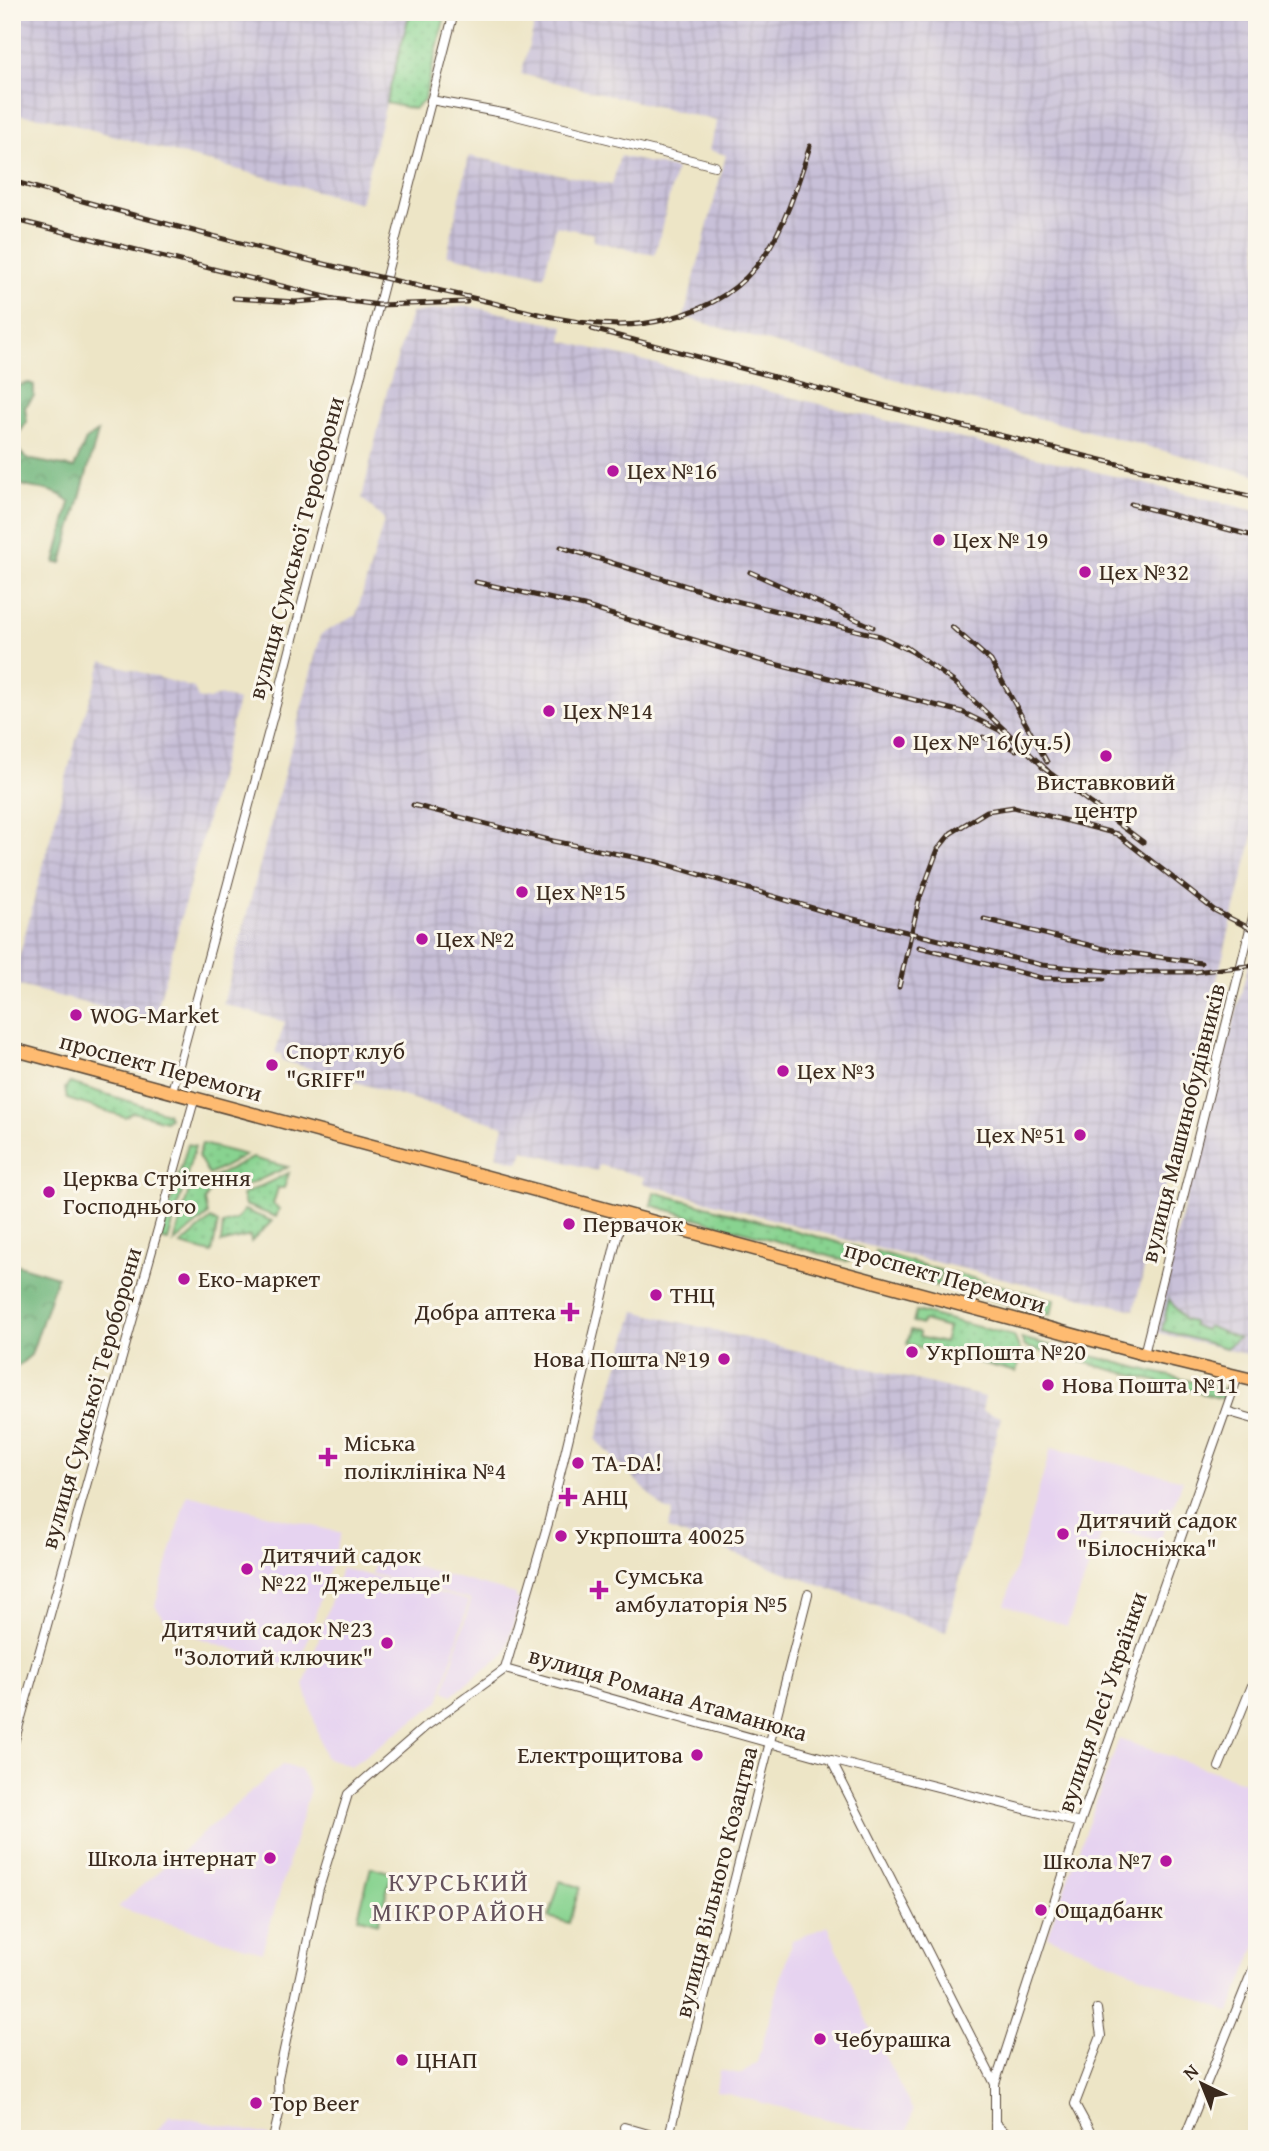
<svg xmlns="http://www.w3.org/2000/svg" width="1269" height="2151" font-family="'Gentium Book Plus',serif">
	<defs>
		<pattern id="industrial-grid" width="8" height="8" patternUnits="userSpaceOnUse" patternTransform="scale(1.75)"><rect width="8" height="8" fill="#c8c0d8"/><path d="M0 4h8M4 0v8" fill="none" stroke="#ada5b9"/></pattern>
		<pattern id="grass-dots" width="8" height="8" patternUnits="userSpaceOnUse" patternTransform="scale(1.75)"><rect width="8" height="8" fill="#88d390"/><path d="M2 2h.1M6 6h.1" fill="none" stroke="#76b57c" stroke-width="1.8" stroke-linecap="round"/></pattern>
		<pattern id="forest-crowns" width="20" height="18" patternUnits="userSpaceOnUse" patternTransform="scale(1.75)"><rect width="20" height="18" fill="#6eb57a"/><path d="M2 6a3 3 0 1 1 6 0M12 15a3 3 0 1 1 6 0" fill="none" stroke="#5c9363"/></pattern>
	</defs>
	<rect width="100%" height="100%" fill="#fbf7ec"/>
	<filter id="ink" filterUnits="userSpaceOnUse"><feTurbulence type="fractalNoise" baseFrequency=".0143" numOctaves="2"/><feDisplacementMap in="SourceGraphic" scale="14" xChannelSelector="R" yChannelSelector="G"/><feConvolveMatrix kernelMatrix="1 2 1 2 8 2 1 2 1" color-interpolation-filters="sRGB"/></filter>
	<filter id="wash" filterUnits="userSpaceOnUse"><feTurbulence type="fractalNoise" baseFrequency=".00686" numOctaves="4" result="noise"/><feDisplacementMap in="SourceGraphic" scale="28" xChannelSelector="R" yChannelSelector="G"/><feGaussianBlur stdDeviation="1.57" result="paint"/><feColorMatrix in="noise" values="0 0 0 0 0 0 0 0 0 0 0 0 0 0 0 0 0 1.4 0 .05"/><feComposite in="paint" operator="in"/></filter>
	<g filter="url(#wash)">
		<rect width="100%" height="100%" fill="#ede5c6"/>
		<g fill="#e6d3f0">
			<polygon points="1051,1448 1183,1480 1160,1540 1104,1528 1067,1626 1005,1605"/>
			<polygon points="187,1494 341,1533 298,1670 172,1629 155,1606"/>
			<polygon points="376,1556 516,1594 515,1599 520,1600 505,1654 452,1695 444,1691 471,1600 372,1574"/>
			<polygon points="341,1568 469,1601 439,1702 351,1766 325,1757 304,1685"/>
			<polygon points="1119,1739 1257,1786 1257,1943 1230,2012 1047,1936"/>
			<polygon points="282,1765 300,1769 310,1789 262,1952 117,1907"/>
			<polygon points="828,1926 865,2017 913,2111 906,2139 716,2091 719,2070 742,2074 757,2062 792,1940"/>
			<polygon points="170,2115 269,2135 268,2139 150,2139"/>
		</g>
		<g fill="url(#industrial-grid)">
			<polygon points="12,12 410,12 360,203 49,118 12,114"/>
			<polygon points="538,12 1257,12 1257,475 953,396 684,317 726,155 709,150 717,121 521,74"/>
			<polygon points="469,156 612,185 620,156 676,169 655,255 593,241 594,234 556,226 544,276 447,255"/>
			<polygon points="468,306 564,326 562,341 1257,511 1257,821 1134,1310 869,1246 642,1183 644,1177 599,1165 597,1171 523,1150 519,1162 496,1156 504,1126 281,1060 282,1055 275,1053 285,1022 223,1004 321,634 356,615 381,531 384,520 362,498 387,391 411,313"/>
			<polygon points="103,661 194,688 198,698 209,700 220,695 238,701 154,1021 12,984 76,740"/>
			<polygon points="1257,933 1257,1357 1151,1331"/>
			<polygon points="635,1311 985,1397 982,1411 1001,1417 946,1632 668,1529 673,1512 663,1508 596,1440"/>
		</g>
		<g fill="url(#grass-dots)" stroke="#627e57" stroke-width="2">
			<polygon points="410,12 446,12 424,101 414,109 386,103"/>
			<polygon points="70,1083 167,1113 169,1118 165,1121 133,1112 125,1117 67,1099 65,1088"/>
			<polygon points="188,1144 195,1146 168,1241 160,1239"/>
			<polygon points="202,1144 246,1155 209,1175 198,1156"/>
			<polygon points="252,1158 288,1167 239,1189 227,1184 215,1186 211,1179"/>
			<polygon points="289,1173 284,1188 278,1188 273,1204 279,1209 276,1217 245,1205 242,1195"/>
			<polygon points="207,1181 211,1189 205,1200 208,1215 174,1243 189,1190"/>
			<polygon points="654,1192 862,1249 858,1258 846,1261 651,1205"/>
			<polygon points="244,1210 272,1221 251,1242 250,1236 221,1243 223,1224 236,1220"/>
			<polygon points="211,1219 218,1223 212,1253 181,1245"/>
			<polygon points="875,1251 942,1271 938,1286 880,1270 875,1265"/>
			<polygon points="953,1273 1054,1300 1051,1315 948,1288"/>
			<polygon points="1169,1299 1184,1320 1193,1322 1193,1326 1205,1330 1207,1326 1238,1338 1226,1348 1162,1330"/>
			<polygon points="916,1311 1014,1336 1022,1355 1016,1372 907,1344 911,1330 919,1333 919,1337 944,1343 948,1328 923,1321 921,1325 913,1322"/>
			<polygon points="1021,1338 1225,1390 1223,1399 1025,1347"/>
		</g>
		<g fill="url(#forest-crowns)" stroke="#54704c" stroke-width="2">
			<path d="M29,383L34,385V396L25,407L27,422L15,439L20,452L27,459L74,468L86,440L98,432L62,563H55L70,502C50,484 32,493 12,480V387Z"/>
			<polygon points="12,1263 57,1277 31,1355 12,1371"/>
		</g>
		<g fill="#88d390" stroke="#627e57" stroke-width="2">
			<polygon points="371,1867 392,1873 378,1923 358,1917"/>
			<polygon points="560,1881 580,1887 569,1923 549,1917"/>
		</g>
	</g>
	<g filter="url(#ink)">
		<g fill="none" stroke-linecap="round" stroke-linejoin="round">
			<defs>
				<g id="minor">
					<polyline points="431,100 508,114 715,166"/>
					<polyline points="172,1091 277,701 454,12"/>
					<polyline points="1144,1354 1257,901"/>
					<polyline points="1226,1411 1257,1420"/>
					<polyline points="505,1669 549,1520 623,1212"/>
					<polyline points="12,1750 195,1097"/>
					<polyline points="831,1760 1080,1823"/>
					<polyline points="1219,1767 1257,1673"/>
					<polyline points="995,2084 1080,1823 1238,1376"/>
					<polyline points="995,2123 1012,2139"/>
					<polyline points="624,2127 666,2139"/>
					<polyline points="273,2139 279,2114 278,2078 298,1985 319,1888 348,1794 425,1727 505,1669 831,1760 995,2084 995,2139"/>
					<polyline points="668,2139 808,1594"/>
					<polyline points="1094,2139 1075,2104 1101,2036 1097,2009"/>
					<polyline points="1184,2139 1257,1959"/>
				</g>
				<polyline id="primary" points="12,1049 1144,1354 1257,1381"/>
			</defs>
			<use href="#minor" stroke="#564637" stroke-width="10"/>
			<use href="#primary" stroke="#564637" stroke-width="15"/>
			<use href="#minor" stroke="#fff" stroke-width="8"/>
			<use href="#primary" stroke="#febb71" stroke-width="12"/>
			<defs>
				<g id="rail">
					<path d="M12,181C161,224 312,263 464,296C529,310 600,337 667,319C764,295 783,230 810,146"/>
					<polyline points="12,219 334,299"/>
					<polyline points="234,298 295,302 334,299 379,305 467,302"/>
					<polyline points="592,329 950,423 1257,498"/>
					<polyline points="1131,504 1257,537"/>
					<polyline points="561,547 728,599 880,636 913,652"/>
					<polyline points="750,572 873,627"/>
					<polyline points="476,582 584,606 759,660 962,712 999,730 1020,745"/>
					<polyline points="952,627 991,661 1047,762"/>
					<polyline points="906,647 954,682 1048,771"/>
					<polyline points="983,737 1016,750"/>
					<polyline points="1042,767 1143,842"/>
					<polyline points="413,805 553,841 658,862 833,914 1042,965 1118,972 1194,972 1257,965"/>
					<polyline points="984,919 1109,950 1201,963"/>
					<polyline points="919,947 1042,978 1104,979"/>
					<polyline points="899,987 919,900 938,849 951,833 987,811 1014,807 1117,834 1214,910 1257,932"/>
				</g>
			</defs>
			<use href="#rail" stroke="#3b2a1e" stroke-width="5"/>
			<use href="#rail" stroke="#fbf7ec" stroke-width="2.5" stroke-dasharray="8" stroke-linecap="butt"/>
		</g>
	</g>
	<g fill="#b5179e" stroke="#fbf7ec" stroke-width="2.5">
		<circle cx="613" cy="471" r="7"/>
		<circle cx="939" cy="540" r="7"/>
		<circle cx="1085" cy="572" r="7"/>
		<circle cx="549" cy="711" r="7"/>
		<circle cx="899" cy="742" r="7"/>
		<circle cx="1106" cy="756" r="7"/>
		<circle cx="522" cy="892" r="7"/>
		<circle cx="422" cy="939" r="7"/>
		<circle cx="76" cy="1015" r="7"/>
		<circle cx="272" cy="1065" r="7"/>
		<circle cx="783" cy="1071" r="7"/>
		<circle cx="1080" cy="1135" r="7"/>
		<circle cx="49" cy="1192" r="7"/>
		<circle cx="569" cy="1224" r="7"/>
		<circle cx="184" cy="1279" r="7"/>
		<circle cx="656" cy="1295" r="7"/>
		<path d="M566.5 1301.5h7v7h7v7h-7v7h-7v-7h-7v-7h7z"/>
		<circle cx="912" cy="1352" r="7"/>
		<circle cx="724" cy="1359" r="7"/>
		<circle cx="1048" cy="1385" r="7"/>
		<path d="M324.5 1446.5h7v7h7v7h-7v7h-7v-7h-7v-7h7z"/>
		<circle cx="578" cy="1463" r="7"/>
		<path d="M564.5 1486.5h7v7h7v7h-7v7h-7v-7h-7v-7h7z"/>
		<circle cx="1063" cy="1534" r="7"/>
		<circle cx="561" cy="1536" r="7"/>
		<circle cx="247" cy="1569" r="7"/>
		<path d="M595.5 1579.5h7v7h7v7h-7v7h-7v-7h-7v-7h7z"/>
		<circle cx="387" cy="1643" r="7"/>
		<circle cx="697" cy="1755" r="7"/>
		<circle cx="270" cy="1858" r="7"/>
		<circle cx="1166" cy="1861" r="7"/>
		<circle cx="1041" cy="1910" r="7"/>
		<circle cx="820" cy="2039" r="7"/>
		<circle cx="402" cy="2060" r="7"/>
		<circle cx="256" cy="2103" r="7"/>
	</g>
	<g text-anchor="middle" stroke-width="6" stroke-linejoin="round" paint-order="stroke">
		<g font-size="24" fill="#3b2a1e" stroke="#fbf7ec" text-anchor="start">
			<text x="627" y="479">Цех №16</text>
			<text x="953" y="548">Цех № 19</text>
			<text x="1099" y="580">Цех №32</text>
			<text x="563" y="719">Цех №14</text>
			<text x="913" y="750">Цех № 16 (уч.5)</text>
			<text x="1106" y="790" text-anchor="middle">Виставковий<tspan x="1106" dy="28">центр</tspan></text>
			<text x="536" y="900">Цех №15</text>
			<text x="436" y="947">Цех №2</text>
			<text x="90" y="1023">WOG-Market</text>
			<text x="286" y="1059">Спорт клуб<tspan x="286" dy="28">"GRIFF"</tspan></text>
			<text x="797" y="1079">Цех №3</text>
			<text x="1066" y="1143" text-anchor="end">Цех №51</text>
			<text x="63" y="1186">Церква Стрітення<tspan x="63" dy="28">Господнього</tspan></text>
			<text x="583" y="1232">Первачок</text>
			<text x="198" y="1287">Еко-маркет</text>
			<text x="670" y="1303">ТНЦ</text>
			<text x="556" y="1320" text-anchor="end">Добра аптека</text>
			<text x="926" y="1360">УкрПошта №20</text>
			<text x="710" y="1367" text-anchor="end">Нова Пошта №19</text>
			<text x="1062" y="1393">Нова Пошта №11</text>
			<text x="344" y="1451">Міська<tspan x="344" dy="28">поліклініка №4</tspan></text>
			<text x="592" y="1471">TA-DA!</text>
			<text x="582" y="1505">АНЦ</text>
			<text x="1077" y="1528">Дитячий садок<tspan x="1077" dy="28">"Білосніжка"</tspan></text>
			<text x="575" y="1544">Укрпошта 40025</text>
			<text x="261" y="1563">Дитячий садок<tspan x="261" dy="28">№22 "Джерельце"</tspan></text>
			<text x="615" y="1584">Сумська<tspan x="615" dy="28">амбулаторія №5</tspan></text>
			<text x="373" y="1637" text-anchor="end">Дитячий садок №23<tspan x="373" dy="28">"Золотий ключик"</tspan></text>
			<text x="683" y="1763" text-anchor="end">Електрощитова</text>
			<text x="256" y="1866" text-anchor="end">Школа інтернат</text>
			<text x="1152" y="1869" text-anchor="end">Школа №7</text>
			<text x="1055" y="1918">Ощадбанк</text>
			<text x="834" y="2047">Чебурашка</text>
			<text x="416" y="2068">ЦНАП</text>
			<text x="270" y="2111">Top Beer</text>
		</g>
		<g font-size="24" fill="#3b2a1e" stroke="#fbf7ec">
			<text transform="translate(296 548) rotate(-75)" y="8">вулиця Сумської Тероборони</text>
			<text transform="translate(161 1067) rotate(15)" y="8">проспект Перемоги</text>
			<text transform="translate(1183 1123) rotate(-76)" y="8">вулиця Машинобудівників</text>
			<text transform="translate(945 1277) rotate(16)" y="8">проспект Перемоги</text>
			<text transform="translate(91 1398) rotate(-74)" y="8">вулиця Сумської Тероборони</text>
			<text transform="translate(668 1694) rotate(16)" y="8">вулиця Романа Атаманюка</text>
			<text transform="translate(1102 1702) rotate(-71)" y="8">вулиця Лесі Українки</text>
			<text transform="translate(716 1882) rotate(-76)" y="8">вулиця Вільного Козацтва</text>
		</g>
		<g font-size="26" letter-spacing="2" fill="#65525c" stroke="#fbf7ec">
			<text x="459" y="1891">КУРСЬКИЙ<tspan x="459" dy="30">МІКРОРАЙОН</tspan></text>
		</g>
	</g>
	<rect width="1269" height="2151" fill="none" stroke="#fbf7ec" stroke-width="42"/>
	<g transform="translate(1202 2084) rotate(317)" stroke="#fbf7ec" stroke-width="5" paint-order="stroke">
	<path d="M0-5L12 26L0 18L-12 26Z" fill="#3b2a1e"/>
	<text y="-10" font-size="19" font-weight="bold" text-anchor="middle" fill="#3b2a1e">N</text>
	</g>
</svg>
